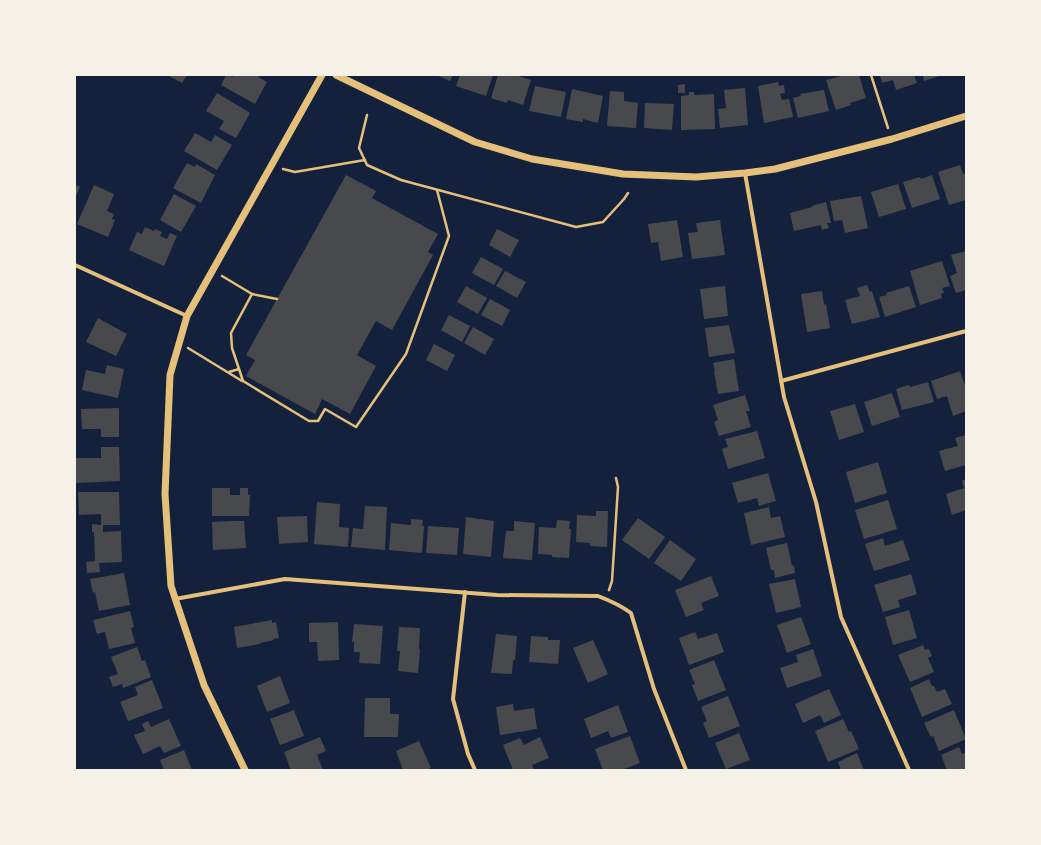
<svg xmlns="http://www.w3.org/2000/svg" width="1041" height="845" font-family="'Titillium Web',sans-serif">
	<rect width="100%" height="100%" fill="#14213d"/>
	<g fill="#48494c">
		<polygon points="167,75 187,75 182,83"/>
		<polygon points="226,75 233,77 234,75 260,75 258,77 267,82 255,104 221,85"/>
		<polygon points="436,75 453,75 450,81"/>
		<polygon points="460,75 493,75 486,96 456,86"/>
		<polygon points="498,75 515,75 531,80 523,105 508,100 507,103 491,98"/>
		<polygon points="840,75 859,75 866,98 850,103 851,105 836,110 826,80 841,76"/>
		<polygon points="880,75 914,75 917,83 896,90 893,80 882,83"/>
		<polygon points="923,75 942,75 924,81"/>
		<polygon points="778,82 779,86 784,85 785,93 780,94 782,100 789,99 793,117 764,123 758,86"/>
		<polygon points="685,84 685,93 678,93 678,85"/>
		<polygon points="535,86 566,92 561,117 529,111"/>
		<polygon points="745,88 748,125 720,128 718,109 726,108 724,90"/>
		<polygon points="572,89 603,96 598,123 583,119 583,122 566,119"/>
		<polygon points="824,90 829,111 798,118 793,98 801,96 800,94"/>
		<polygon points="610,91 624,92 624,101 638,103 636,128 607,126"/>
		<polygon points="689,92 694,92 694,95 714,94 715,129 681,130 681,96 689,95"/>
		<polygon points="217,93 250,113 236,138 219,129 224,121 206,111"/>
		<polygon points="645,103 674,104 672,130 644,128"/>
		<polygon points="195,133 211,142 215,135 232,145 217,170 184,151"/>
		<polygon points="187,163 195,167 196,164 215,175 201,203 173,188"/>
		<polygon points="960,165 963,174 966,173 966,200 949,205 938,172"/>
		<polygon points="346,175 376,191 372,198 438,234 428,252 433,255 392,330 376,321 357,355 376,366 350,414 322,399 315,414 246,376 255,360 246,355"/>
		<polygon points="932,175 940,199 912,208 903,182 920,177 921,179"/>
		<polygon points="75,184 80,187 75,198"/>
		<polygon points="898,184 906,209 879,217 871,192"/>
		<polygon points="94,185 114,194 107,211 114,214 112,219 115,220 108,237 77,224"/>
		<polygon points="174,194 196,206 181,232 160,220"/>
		<polygon points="861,196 868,228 845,233 842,220 834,221 830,201"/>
		<polygon points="826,202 831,223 827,223 829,228 822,230 821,225 794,231 790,213 812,207 812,206"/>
		<polygon points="677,220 683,257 661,261 658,242 651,243 648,224"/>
		<polygon points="720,220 725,255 692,259 688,233 698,232 696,223"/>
		<polygon points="145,227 154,231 155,229 162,232 160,236 167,239 170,233 177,236 164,266 129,250 137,232 142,234"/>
		<polygon points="497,229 519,240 510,257 489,245"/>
		<polygon points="966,251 966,290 956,293 950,276 957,273 951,255"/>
		<polygon points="481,257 503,269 494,285 472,273"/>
		<polygon points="942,261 950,286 942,288 944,293 941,294 942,298 920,305 910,271"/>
		<polygon points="505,271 526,282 517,298 496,286"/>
		<polygon points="867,285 870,292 872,291 880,317 852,324 845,300 860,296 857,288"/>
		<polygon points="466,286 487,298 478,314 457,302"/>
		<polygon points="725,286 728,316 704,319 700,289"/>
		<polygon points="909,286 916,307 885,317 879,297 887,295 886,293"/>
		<polygon points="822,291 824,305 826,304 830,328 807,332 801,294"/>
		<polygon points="490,299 510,310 502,326 481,315"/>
		<polygon points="449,315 470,326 462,342 441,330"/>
		<polygon points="98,318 127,334 116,356 86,342"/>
		<polygon points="729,325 735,353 709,357 705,328"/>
		<polygon points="473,327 494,339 485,355 464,343"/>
		<polygon points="434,344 455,355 447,371 426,360"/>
		<polygon points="734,359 739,391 718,394 714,371 715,371 713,363"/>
		<polygon points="107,365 124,369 118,398 82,390 86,370 105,374"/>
		<polygon points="960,371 966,388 966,411 953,416 947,396 937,399 931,381"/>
		<polygon points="928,382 934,402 902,410 896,389 909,385 910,387"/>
		<polygon points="892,393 900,417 872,426 864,402"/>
		<polygon points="745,395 750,411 746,411 751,427 719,436 714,422 718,420 713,405"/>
		<polygon points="855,404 864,432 839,440 830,411"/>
		<polygon points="119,408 119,437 101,437 101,429 82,429 81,409"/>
		<polygon points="757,431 765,458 728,469 722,449 728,447 725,439"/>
		<polygon points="966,435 966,465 945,471 939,451 958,446 955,438"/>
		<polygon points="101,447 119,447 120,481 76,483 76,458 101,458"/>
		<polygon points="878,462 887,493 855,503 846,472"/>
		<polygon points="768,473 776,501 759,506 757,498 738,503 732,483"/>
		<polygon points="966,479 966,510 952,515 946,494 964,488 962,481"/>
		<polygon points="212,488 230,488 230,495 240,495 240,488 248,488 248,495 250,495 249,516 212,516"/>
		<polygon points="78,492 119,492 120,525 103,525 103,532 121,531 122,562 99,563 100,572 87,573 86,562 95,561 94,532 92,532 92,524 101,525 101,514 79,515"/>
		<polygon points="888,500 897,529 864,539 855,510"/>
		<polygon points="317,502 340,504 339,527 349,528 348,547 314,544"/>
		<polygon points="365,506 387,507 385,550 351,547 353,528 363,529"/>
		<polygon points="769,507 771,518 780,516 785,537 751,545 744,513"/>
		<polygon points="596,511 608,511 607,547 590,546 590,543 576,542 577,515 596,516"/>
		<polygon points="307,516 308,542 279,544 277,517"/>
		<polygon points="466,517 494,521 491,557 463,554"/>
		<polygon points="638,518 665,537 649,559 622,540"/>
		<polygon points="411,519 423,520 422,526 424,526 422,553 389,550 391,523 411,525"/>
		<polygon points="557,520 570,521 569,529 571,529 569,558 552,557 552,555 538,554 539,527 556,528"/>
		<polygon points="231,521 244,521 246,548 213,550 212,522"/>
		<polygon points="514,521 535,523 532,560 503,558 506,531 514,531"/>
		<polygon points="428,526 459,528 457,555 426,553"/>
		<polygon points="883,538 885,546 903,540 910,560 874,571 865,544"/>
		<polygon points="670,540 696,559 681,581 654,563"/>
		<polygon points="787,543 792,566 794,565 795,573 775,578 774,570 771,570 766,548"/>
		<polygon points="124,573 130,605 99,611 95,592 93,593 90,579"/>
		<polygon points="911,574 917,594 898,600 900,607 883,612 874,585"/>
		<polygon points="711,576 719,596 701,603 704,610 686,617 675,590"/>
		<polygon points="795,579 801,607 776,613 769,584"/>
		<polygon points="909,610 917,638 893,645 885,617"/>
		<polygon points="130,611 134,627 131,628 135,643 109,649 105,632 97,634 93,620"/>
		<polygon points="801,617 811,644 787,653 777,625"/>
		<polygon points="272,620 272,623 276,622 279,638 273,639 274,640 260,643 260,644 237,648 234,627"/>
		<polygon points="338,622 339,660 318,661 317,642 309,642 309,623"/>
		<polygon points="354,624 383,626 380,664 359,663 360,652 354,652 354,642 352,642"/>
		<polygon points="399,627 420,628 419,649 420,649 418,673 398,671 400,651 397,651"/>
		<polygon points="695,632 698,639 717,633 724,652 689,665 679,638"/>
		<polygon points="496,634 517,636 515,660 513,660 512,674 491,673"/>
		<polygon points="531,636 548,637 548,640 560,640 558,664 529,662"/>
		<polygon points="593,640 608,674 588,683 573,648"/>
		<polygon points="923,645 925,650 929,649 932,656 928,658 934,672 910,682 898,655"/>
		<polygon points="137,647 142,661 145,660 151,677 123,688 122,684 113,687 109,677 118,674 111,657"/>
		<polygon points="813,649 822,676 787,688 780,668 798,662 796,655"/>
		<polygon points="714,660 726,690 698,701 692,685 695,684 689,670"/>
		<polygon points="280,676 290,703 267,712 257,686"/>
		<polygon points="929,679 932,686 934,686 937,692 945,689 952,704 922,717 910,688"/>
		<polygon points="152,680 163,708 128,721 120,702 138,695 135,687"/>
		<polygon points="829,689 841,715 824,723 820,715 803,723 795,704"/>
		<polygon points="728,696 740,726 709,738 703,723 707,721 701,707"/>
		<polygon points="365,698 390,698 390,714 399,714 398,737 364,737"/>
		<polygon points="513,704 514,711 534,708 537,729 500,735 496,707"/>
		<polygon points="618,705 628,732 611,738 608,731 591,738 584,719"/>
		<polygon points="294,710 304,736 280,745 270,719"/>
		<polygon points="954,710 966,739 939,751 933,736 931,737 924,723"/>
		<polygon points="169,719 181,746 164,753 160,746 143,754 134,735 145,731 142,724 148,721 151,727"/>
		<polygon points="843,719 849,732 851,731 859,749 828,762 815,731"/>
		<polygon points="739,733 750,760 726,769 715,743"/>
		<polygon points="630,736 640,763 621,770 603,770 595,749"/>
		<polygon points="320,737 326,751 317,755 323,770 291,770 284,752"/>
		<polygon points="540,737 549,758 532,765 534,770 513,770 503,745 520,738 524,745"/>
		<polygon points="419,741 431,768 426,770 403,770 396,751"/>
		<polygon points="959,747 962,754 966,753 966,770 947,770 941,755"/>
		<polygon points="184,750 192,770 164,770 160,760"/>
		<polygon points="857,753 864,770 841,770 838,762"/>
	</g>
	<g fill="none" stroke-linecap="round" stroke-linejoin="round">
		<g stroke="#e5c07b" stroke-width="2.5">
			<polyline points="871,75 888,128"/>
			<polyline points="367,115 359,148 367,165 401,180 576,227 603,222 624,199 628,193"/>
			<polyline points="283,169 295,172 365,160"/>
			<polyline points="222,276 252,294 277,299"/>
			<polyline points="252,294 231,333 232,348 243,381 309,421 318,421 325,409 356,427 406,354 449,236 437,190"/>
			<polyline points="188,348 242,381"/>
			<polyline points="229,372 239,369"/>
			<polyline points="609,590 612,581 618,487 616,478"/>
		</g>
		<g stroke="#e5c07b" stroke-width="4">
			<polyline points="745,173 784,397 816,502 841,617 909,770"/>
			<polyline points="75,265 187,316"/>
			<polyline points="781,381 966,331"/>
			<polyline points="465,592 453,699 468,754 475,770"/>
			<path d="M175,599L285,579L497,595L598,596C611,601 620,605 631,613L654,689L686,770"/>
		</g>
		<g stroke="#e5c07b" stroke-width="7">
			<polyline points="336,75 475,142 532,159 623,174 696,177 745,173 775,169 892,139 966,116"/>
			<polyline points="245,770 204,685 171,586 165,494 170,375 187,316 322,75"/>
		</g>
	</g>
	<rect width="1041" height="845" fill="none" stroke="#f6f1e7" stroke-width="152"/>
</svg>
